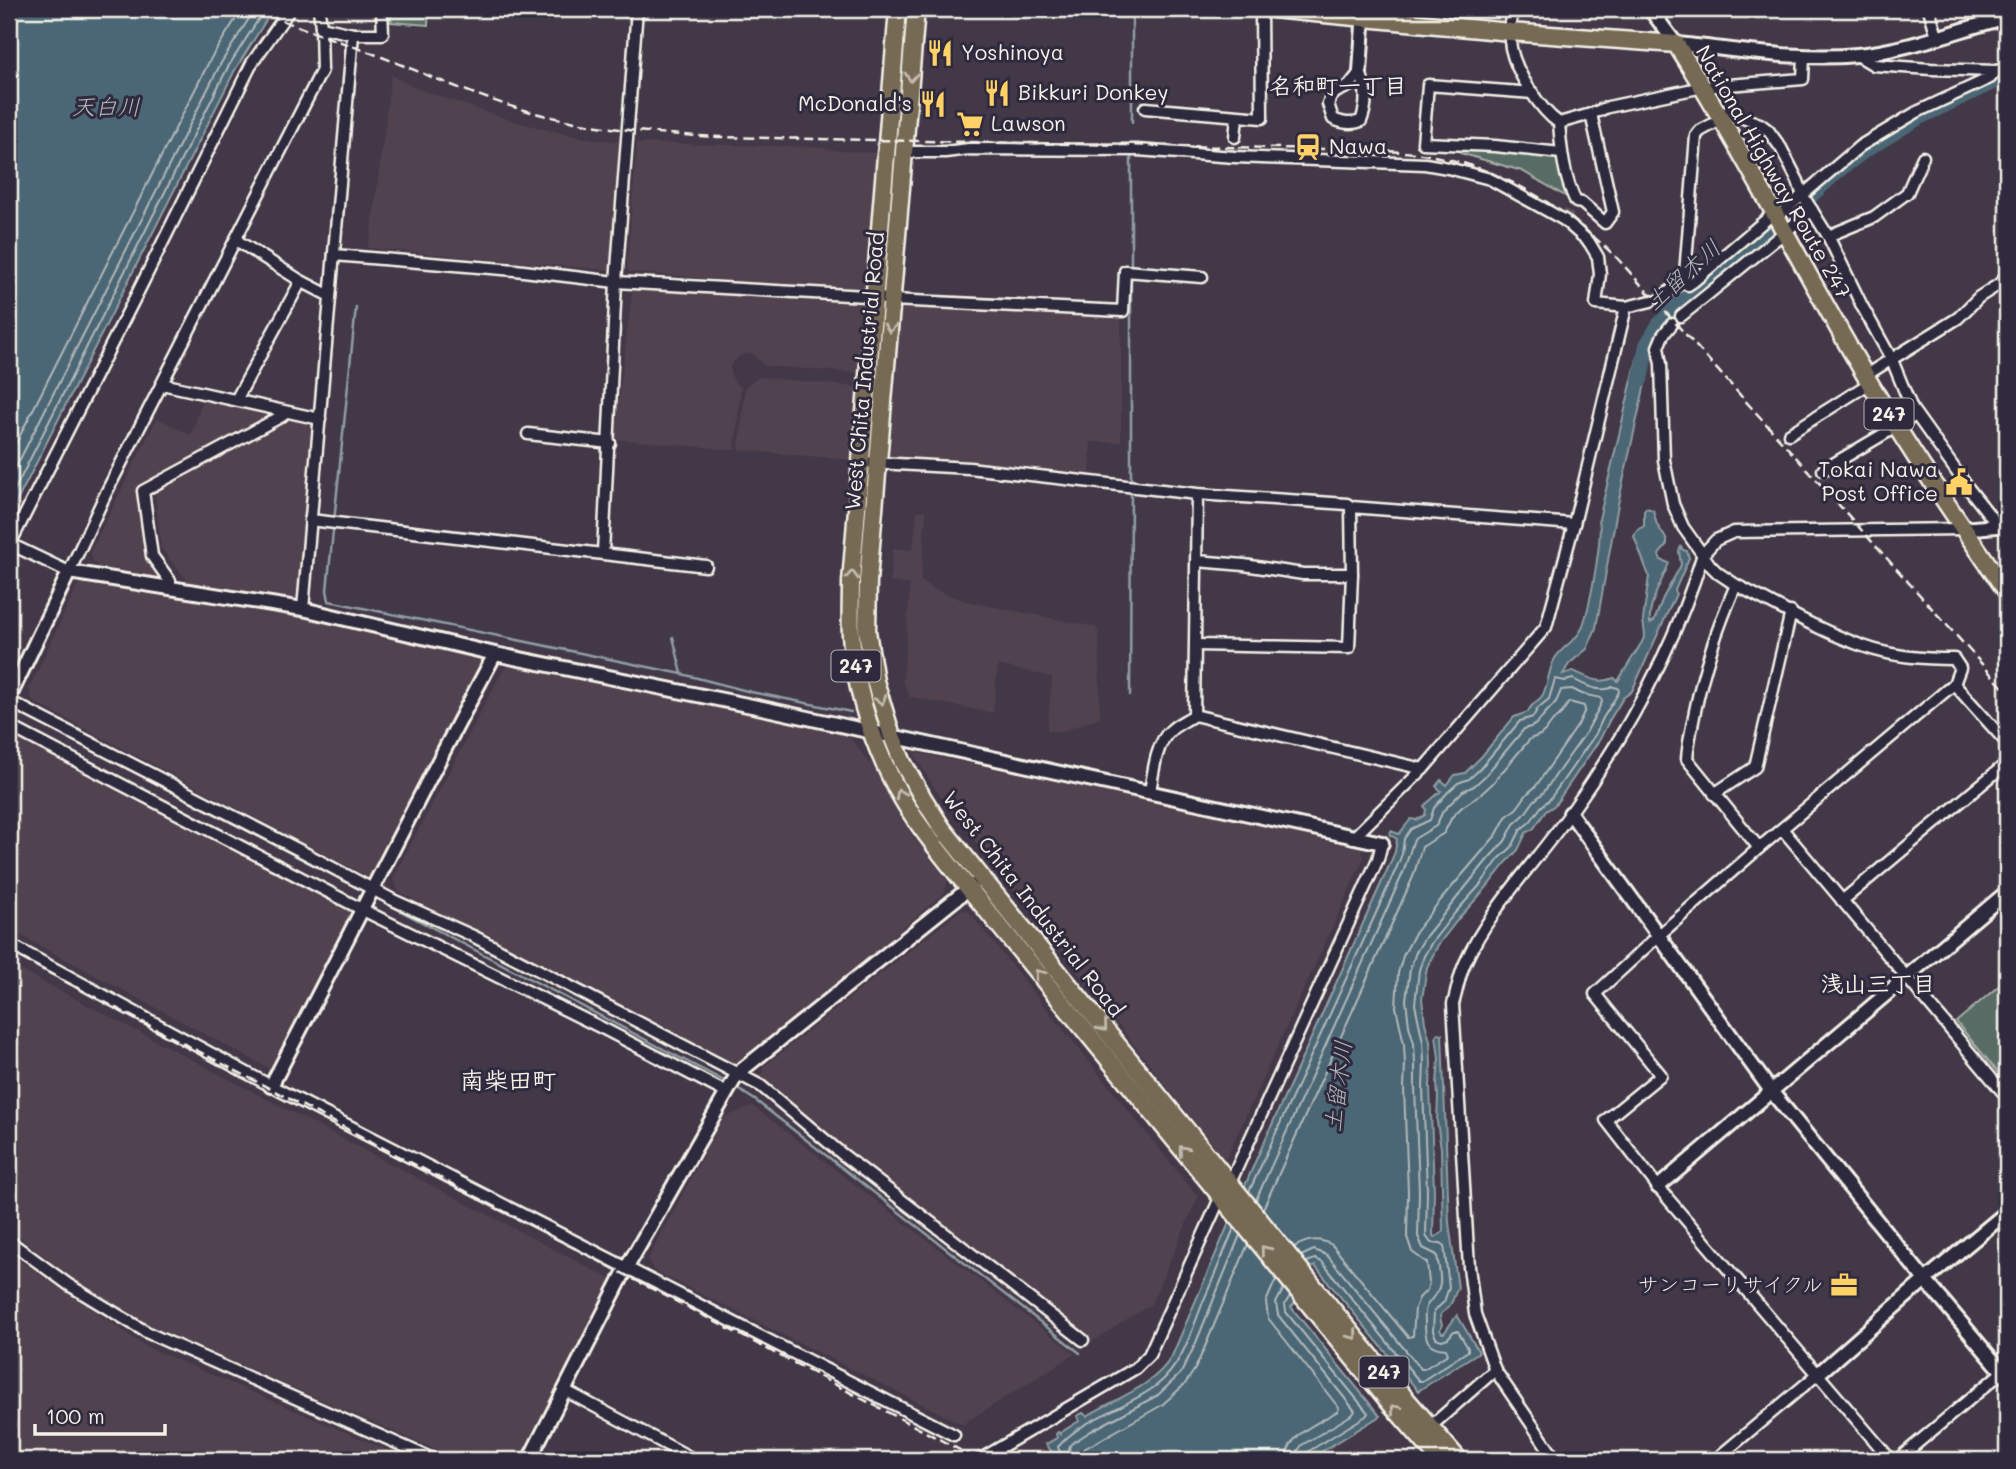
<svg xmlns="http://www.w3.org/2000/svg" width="2016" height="1469" font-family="Mali,'Klee One',sans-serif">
	<rect width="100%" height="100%" fill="#433848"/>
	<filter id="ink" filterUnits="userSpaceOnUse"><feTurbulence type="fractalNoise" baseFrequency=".0143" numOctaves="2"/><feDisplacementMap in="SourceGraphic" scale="14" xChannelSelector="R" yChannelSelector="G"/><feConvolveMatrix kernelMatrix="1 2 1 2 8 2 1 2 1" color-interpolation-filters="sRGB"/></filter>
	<g filter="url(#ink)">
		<g fill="#514250">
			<polygon points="391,75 415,88 516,122 574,136 598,140 632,142 621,269 619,271 367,248 371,236"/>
			<polygon points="637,143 818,147 839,151 877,153 865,285 859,291 630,272 627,268"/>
			<polygon points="633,285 863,302 859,373 765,366 751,353 740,355 730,366 731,375 736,384 741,386 735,450 614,439"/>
			<polygon points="901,307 1047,311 1121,317 1121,442 1091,442 1090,477 889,460"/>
			<polygon points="759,377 858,387 852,460 739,450 745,387"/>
			<polygon points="204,396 277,409 277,417 139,490 149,562 164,575 161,580 99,567 93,561 90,553 157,418 191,435"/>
			<polygon points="296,415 314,421 297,598 292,601 191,585 161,548 155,494 158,489"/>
			<polygon points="917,511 926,511 921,581 937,591 969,602 1096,627 1099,633 1100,717 1061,732 1047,730 1052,677 998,665 993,713 910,697 903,681 910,585 890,582 893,548 913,550"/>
			<polygon points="88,576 307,614 494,657 372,879 32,701 29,689 79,582"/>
			<polygon points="520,661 847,733 869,763 872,763 899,815 912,835 947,880 945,892 743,1064 730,1066 398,891 393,878 504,668"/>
			<polygon points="9,730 357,905 281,1067 272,1070 9,929"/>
			<polygon points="913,752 1257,823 1333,843 1361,848 1364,858 1225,1161 959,821 934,787"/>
			<polygon points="961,910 968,911 1198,1197 1151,1304 1092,1342 762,1085 763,1067"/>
			<polygon points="9,964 618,1283 523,1460 460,1460 146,1324 79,1283 9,1229"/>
			<polygon points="753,1106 1075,1354 966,1422 964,1425 653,1270 648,1259 723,1118"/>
			<polygon points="9,1253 145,1346 410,1460 9,1460"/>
		</g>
		<g fill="#586c65" stroke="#a6aea6" stroke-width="2">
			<polygon points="392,9 429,9 428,25 391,22"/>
			<polygon points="1460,149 1557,156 1562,170 1567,197 1522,171 1460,153"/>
			<polygon points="2007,979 2007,1083 1956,1022"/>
		</g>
		<g fill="#4c6674" stroke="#8f9ea2" stroke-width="2">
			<polygon points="14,9 273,9 235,70 9,517 9,18"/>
			<path d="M1637,359L1650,361L1618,504L1596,628L1587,649L1569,664L1563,674L1573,671C1588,677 1598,685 1614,678L1618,681L1642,642L1645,635L1643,620L1649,576L1634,536L1637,530L1644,526V511L1646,508L1653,510L1657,525L1667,540V544L1659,555L1661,560L1669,563C1662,582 1648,603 1650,623L1654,621L1663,598L1681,565L1679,551L1681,547L1683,550L1687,551L1689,558L1675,590L1676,594L1632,691L1623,698L1609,721L1600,739L1555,805L1546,811L1534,828L1526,833L1518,850L1505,864L1486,888L1459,918L1438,945L1427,967L1422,999L1425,1023L1430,1041L1431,1063L1430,1087L1434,1191L1433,1236L1435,1237L1443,1232L1441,1148L1437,1122L1438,1096L1437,1084L1439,1058L1436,1035L1438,1033L1442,1034L1449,1223L1458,1288C1454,1294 1454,1299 1450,1305C1444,1315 1437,1310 1442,1325L1440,1330L1442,1333H1444L1457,1315L1479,1352L1418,1391L1315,1266L1309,1269L1295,1303L1291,1307L1380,1416L1308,1460H1058L1046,1444L1057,1438L1056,1434L1058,1432L1061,1436L1060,1433L1079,1421L1077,1416L1083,1413L1087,1416C1116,1398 1154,1387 1172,1356L1256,1160L1389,866L1395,852L1397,839L1390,835L1391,831L1399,834L1411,819L1416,820L1425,815L1426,809L1424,806L1441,791L1436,786L1441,780L1447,785L1455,775L1465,773L1482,756L1514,717L1528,712C1532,702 1537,703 1542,696C1547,689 1549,669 1554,660C1560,648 1573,643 1580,632C1589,616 1603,538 1599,519Z"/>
		</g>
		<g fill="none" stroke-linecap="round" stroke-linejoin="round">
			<g stroke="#b1b9ba" stroke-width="2">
				<polyline points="9,457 211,58 242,9"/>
				<polyline points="9,481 221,63 255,9"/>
				<polyline points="9,501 228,67 265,9"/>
				<path d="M1249,1192L1396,869L1402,854L1404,839L1411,829L1430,820L1434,808L1448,792L1458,783L1469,779L1479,770L1520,721L1533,717L1538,708L1549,699L1555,679L1565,681L1573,679C1582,684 1595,691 1606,689C1618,687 1606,685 1618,688L1619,692L1603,718L1595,735L1550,799L1541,807L1530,822L1521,829L1512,847L1499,859L1481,884L1454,914L1432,942L1424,956L1419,970L1415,1004L1423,1042L1424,1063L1423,1088L1427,1191L1426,1236L1431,1243H1441L1444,1245L1449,1287L1444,1302L1434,1311L1433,1331L1436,1338L1442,1340L1448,1338L1454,1331H1458L1468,1348V1351L1422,1381H1419L1322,1262L1315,1259L1307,1262"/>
				<path d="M1256,1200L1403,873L1414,839L1436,826L1443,811L1463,791L1474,786L1485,776L1524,729C1535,727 1537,723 1544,715C1553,704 1555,707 1561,690L1572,689L1582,694L1601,698L1602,702L1587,731L1543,793L1534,801L1524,815L1514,824L1505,841L1489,858L1426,936L1416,952L1410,969L1406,1000L1409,1026L1414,1043L1415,1063V1088L1419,1191L1418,1236L1423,1248L1437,1255C1438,1263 1441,1275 1440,1283C1439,1294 1431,1298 1426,1307C1424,1313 1425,1317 1425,1324C1425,1341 1428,1348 1446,1349L1448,1354L1424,1369H1421L1327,1255L1314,1250L1301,1256"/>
				<path d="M1263,1209L1413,877L1422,847L1444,833L1452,817L1462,807L1480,795L1492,784L1530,739L1540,735L1547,729L1553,721L1562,713L1569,702L1584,706L1585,710L1578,725L1536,786L1527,794L1517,808L1506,817L1497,834L1439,902L1416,931L1403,956L1398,973L1396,1007L1404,1044L1405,1064L1404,1088L1408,1192L1407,1237L1412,1252L1427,1263L1429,1283L1427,1290L1419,1298L1415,1308L1413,1336L1408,1337L1332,1245C1318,1237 1307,1240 1294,1247"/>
				<path d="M1276,1279L1266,1302L1268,1318L1339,1408L1338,1411C1318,1423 1287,1434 1286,1460"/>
				<polyline points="1284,1288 1276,1303 1278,1315 1355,1411 1353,1414 1302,1445 1297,1452 1296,1460"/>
				<polyline points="1290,1296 1285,1304 1286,1312 1368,1413 1366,1416 1309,1451 1306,1455 1305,1460"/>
				<path d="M1063,1460L1058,1447C1083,1417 1126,1409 1157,1385C1182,1366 1192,1330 1203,1302C1214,1277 1224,1252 1234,1228"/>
				<polyline points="1072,1460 1069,1448 1071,1444 1091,1431 1158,1395 1181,1373 1195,1345 1240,1235"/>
				<polyline points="1083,1460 1084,1449 1162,1405 1185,1384 1195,1369 1204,1349 1248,1244"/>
			</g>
			<g stroke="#8f9ea2" stroke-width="2.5">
				<polyline points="1132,122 1132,9"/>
				<polyline points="1131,268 1131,156"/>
				<polyline points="1131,275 1131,482"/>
				<polyline points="356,307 327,590 329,601 682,674"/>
				<polyline points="673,637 682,674 751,692 851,712"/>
				<polyline points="1130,695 1131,489"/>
				<polyline points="26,715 365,892"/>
				<polyline points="374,897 728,1083"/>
				<polyline points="733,1086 755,1100 1080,1353"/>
			</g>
			<polyline stroke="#4c6674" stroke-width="16" points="1640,380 1647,345 1659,325 1677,306 1764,233 1784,220 1836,172 1862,152 1919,117 2007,75"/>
			<g stroke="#5e5460" stroke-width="10" stroke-dasharray="10 5" stroke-linecap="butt">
				<polyline points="1235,157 1235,137"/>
				<polyline points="1564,220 1576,202"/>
			</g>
			<defs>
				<g id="minor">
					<polyline points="319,9 321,27"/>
					<path d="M1512,9C1510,21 1509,36 1511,48C1516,72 1539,109 1559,123C1561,149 1564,178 1576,202L1582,203L1605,223L1613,212L1591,114"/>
					<polyline points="1929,9 1937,36"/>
					<polyline points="1857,55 1874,65 1931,69 1996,71 2007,68"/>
					<path d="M1360,72C1367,89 1368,104 1361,121C1351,125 1342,123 1333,119L1328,104L1331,97L1336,92L1349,86Z"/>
					<polyline points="1533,93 1428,85 1423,143 1495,146 1561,153"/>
					<polyline points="1145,108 1262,118 1261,9"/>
					<polyline points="1718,111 1729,113 1760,124 1768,130 1781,148 1798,181 1803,196 1828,236 1862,306 1892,360 1912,409 1969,489 1998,526"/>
					<polyline points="1559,123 1591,114 1608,107 1703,87 1803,79 1804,56"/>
					<polyline points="1235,137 1237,117"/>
					<polyline points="905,152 945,152 969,149 1137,150 1235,157 1425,164 1448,168 1490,179 1564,220 1589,242 1598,257 1600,274 1596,304 1626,307 1651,301"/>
					<polyline points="1777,217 1860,146 1917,112 1990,78 1996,71"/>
					<polyline points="1828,236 1874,217 1907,193 1923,157"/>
					<polyline points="236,240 301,281 330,296"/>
					<polyline points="334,255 515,270 616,282 866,296 892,300 1123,311 1125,271 1202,277"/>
					<polyline points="1682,282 1688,285 1694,281 1775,212"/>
					<polyline points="1662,297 1682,282 1685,274 1696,136 1700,131 1722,119"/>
					<polyline points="1681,316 1812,210"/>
					<path d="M1672,324L1663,335L1658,347L1661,364L1664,460L1673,504L1683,527L1710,565L1718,573L1736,585C1778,606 1819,631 1863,646C1893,657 1923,659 1954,659L1960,668L1954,684L1759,848L1658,936L1595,994L1661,1075L1606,1120L1658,1187L1891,1460"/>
					<polyline points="1866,375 1958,318 1979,297 1998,285 2007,276"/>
					<polyline points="162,384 320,419"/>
					<polyline points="236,400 301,281"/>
					<polyline points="528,434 610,443"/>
					<polyline points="1789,434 1870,383"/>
					<polyline points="860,462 969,468 1197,494 1347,504 1351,507 1574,524"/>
					<polyline points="1823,470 1916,415"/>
					<polyline points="310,520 706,566"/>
					<polyline points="10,544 69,572 106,493 322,70 321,27 353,34 383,34 382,9"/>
					<polyline points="9,546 139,290 252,63 290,9"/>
					<polyline points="603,553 616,282 637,9"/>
					<polyline points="1197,561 1244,565 1303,574 1352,574"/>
					<path d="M1736,585C1718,626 1704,667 1695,711C1692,727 1688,743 1687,759L1759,848"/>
					<polyline points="170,587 170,581 152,556 143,491 282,416 285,412"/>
					<polyline points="303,609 353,34"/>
					<polyline points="1196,645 1349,648 1352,574 1351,507"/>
					<polyline points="1954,684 2007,743"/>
					<polyline points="9,701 301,851 393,900 473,936 761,1086 842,1154 1083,1340"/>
					<polyline points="1194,715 1197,494"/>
					<polyline points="9,726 363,910 608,1031 727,1093"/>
					<path d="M1150,792C1153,774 1156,742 1171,730C1177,724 1187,720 1194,715L1423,769"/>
					<polyline points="1714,794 1755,767 1791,612"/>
					<polyline points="1783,830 2007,1097"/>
					<polyline points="1353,838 1423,769 1546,627 1574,524 1626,307"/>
					<polyline points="1842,901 2007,763"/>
					<polyline points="9,944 271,1086 954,1435"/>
					<polyline points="1230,1183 1378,859 1382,843"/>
					<polyline points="9,1241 69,1285 148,1333 435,1460"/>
					<polyline points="564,1390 695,1460"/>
					<polyline points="1430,1427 1495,1370"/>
					<polyline points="979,1460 1136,1368 1149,1355 1221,1196"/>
					<path d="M1556,1460L1495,1370L1475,1314L1469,1267L1453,1004C1457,991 1459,976 1465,963C1488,911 1536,861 1569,815C1625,737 1675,646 1703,554L1716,540L1734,532L1963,529"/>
					<polyline points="1715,1460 1818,1374"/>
					<polyline points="1897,1460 2007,1368"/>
				</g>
				<g id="tertiary">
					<path d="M1650,9L1676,44C1734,49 1798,61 1857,55C1908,50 1958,30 2007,17"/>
					<polyline points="1360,72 1364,9"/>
					<polyline points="1963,529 2007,525"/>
					<polyline points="9,698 69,572 303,609 495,654 762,708 1382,843"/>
					<polyline points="1570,813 1771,1091 1925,1280 2007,1377"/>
					<path d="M271,1086C346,943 418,797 495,654"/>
					<polyline points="1658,1187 2007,892"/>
					<polyline points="1818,1374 1925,1280 2007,1212"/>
					<polyline points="529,1460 627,1267 738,1073 973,885"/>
				</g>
				<g id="trunk">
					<path d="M898,9L851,582C851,600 850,618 851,636C856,693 874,750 903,800C918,826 938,850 957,874L1390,1403L1440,1460"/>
					<polyline points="916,9 868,581 867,631 875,681 892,736 903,763 923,798 942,828 982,878 1310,1282 1400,1392 1459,1460"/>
					<path d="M1272,9L1510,32L1676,44C1744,152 1801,265 1865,375C1909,450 1958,521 2007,592"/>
				</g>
			</defs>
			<use href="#minor" stroke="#f4f1e8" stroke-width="15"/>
			<use href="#tertiary" stroke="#f4f1e8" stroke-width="18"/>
			<use href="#trunk" stroke="#f4f1e8" stroke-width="21"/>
			<use href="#minor" stroke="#2f2a3d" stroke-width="10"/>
			<use href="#tertiary" stroke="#2f2a3d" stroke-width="12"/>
			<use href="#trunk" stroke="#776a54" stroke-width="16"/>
			<g stroke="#f4f1e8" stroke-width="2.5" stroke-dasharray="10 5" stroke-linecap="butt">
				<path d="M255,9C293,26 334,39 374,54C424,73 473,96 524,110C588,128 653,134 719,137L1328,149C1357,151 1386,150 1414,153C1493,162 1561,204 1617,258L2007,692"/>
				<polyline points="9,952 979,1460"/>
			</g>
		</g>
		<defs><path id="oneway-chevron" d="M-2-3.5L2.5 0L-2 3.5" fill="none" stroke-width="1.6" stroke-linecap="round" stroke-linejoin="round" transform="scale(1.75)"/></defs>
		<g stroke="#c2bbad">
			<use href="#oneway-chevron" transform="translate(911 77) rotate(94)"/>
			<use href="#oneway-chevron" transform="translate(890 328) rotate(95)"/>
			<use href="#oneway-chevron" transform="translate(852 575) rotate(-87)"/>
			<use href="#oneway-chevron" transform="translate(881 700) rotate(73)"/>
			<use href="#oneway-chevron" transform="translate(900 794) rotate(-118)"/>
			<use href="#oneway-chevron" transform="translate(1039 974) rotate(-130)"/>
			<use href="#oneway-chevron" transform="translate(1103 1027) rotate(51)"/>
			<use href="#oneway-chevron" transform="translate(1183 1150) rotate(-129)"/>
			<use href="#oneway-chevron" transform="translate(1265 1250) rotate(-129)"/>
			<use href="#oneway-chevron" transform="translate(1353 1335) rotate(51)"/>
			<use href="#oneway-chevron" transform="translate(1395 1409) rotate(-130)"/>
		</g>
	</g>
	<defs>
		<symbol id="restaurant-bare" viewBox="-9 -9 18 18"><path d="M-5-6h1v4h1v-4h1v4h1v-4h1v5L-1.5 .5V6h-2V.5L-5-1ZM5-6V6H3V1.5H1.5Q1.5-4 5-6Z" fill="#ffd166" stroke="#2f2a3d" stroke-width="2.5" paint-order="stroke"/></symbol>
		<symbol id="supermarket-bare" viewBox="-9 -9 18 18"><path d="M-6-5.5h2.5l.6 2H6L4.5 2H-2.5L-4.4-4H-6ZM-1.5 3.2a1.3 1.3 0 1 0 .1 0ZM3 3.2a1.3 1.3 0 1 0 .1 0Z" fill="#ffd166" stroke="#2f2a3d" stroke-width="2.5" paint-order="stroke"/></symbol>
		<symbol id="station-bare" viewBox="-9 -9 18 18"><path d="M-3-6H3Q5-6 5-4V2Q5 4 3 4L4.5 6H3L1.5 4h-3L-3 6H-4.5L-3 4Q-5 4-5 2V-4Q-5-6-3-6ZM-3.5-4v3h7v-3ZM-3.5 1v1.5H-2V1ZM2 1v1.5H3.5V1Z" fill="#ffd166" stroke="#2f2a3d" stroke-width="2.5" paint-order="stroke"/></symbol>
		<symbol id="civic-bare" viewBox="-9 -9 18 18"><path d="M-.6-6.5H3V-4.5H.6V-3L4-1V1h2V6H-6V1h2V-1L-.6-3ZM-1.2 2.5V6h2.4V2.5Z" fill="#ffd166" stroke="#2f2a3d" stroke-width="2.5" paint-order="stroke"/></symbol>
		<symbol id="office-bare" viewBox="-9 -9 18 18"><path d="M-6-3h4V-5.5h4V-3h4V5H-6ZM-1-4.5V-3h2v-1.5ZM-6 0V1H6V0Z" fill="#ffd166" stroke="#2f2a3d" stroke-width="2.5" paint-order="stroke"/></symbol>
	</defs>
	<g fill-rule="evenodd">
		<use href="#restaurant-bare" x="921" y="34" width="38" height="38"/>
		<use href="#restaurant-bare" x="978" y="74" width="38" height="38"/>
		<use href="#restaurant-bare" x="914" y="85" width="38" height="38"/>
		<use href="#supermarket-bare" x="951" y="105" width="38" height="38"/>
		<use href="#station-bare" x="1289" y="128" width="38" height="38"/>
		<use href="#civic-bare" x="1940" y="463" width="38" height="38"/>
		<use href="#office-bare" x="1825" y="1266" width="38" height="38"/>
	</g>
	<g text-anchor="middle" stroke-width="6" stroke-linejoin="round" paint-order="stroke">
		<g fill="#2f2a3d" stroke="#b9b5b5" stroke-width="2">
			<rect x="1864.5" y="398.5" width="49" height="31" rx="5"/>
			<rect x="831.5" y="650.5" width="49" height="31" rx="5"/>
			<rect x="1359.5" y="1356.5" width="49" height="31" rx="5"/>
		</g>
		<g font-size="19" font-weight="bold" fill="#f4f1e8">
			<text x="1889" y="421">247</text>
			<text x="856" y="673">247</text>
			<text x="1384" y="1379">247</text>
		</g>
		<g font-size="21" fill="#f4f1e8" stroke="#2f2a3d" text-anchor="start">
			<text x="961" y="60">Yoshinoya</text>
			<text x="1018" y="100">Bikkuri Donkey</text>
			<text x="912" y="111" text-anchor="end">McDonald's</text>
			<text x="991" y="131">Lawson</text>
			<text x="1329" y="154">Nawa</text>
			<text x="1938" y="477" text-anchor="end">Tokai Nawa<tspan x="1938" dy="24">Post Office</tspan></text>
			<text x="1823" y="1292" text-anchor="end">サンコーリサイクル</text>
		</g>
		<g font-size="21" fill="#f4f1e8" stroke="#2f2a3d">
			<text transform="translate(1773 172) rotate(60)" y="7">National Highway Route 247</text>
			<text transform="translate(865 371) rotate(-85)" y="7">West Chita Industrial Road</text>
			<text transform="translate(1033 904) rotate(52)" y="7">West Chita Industrial Road</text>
		</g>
		<g font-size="23" font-weight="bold" fill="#f4f1e8" stroke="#2f2a3d">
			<text x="1338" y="94">名和町一丁目</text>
			<text x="1878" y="992">浅山三丁目</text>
		</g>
		<g font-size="23" font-style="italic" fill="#b1b9ba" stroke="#2f2a3d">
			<text x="106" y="115">天白川</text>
			<text transform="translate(1683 275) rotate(-42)" y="8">土留木川</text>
			<text transform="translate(1338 1086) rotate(-83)" y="8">土留木川</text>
		</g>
		<g font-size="24" font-weight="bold" fill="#f4f1e8" stroke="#2f2a3d">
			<text x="508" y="1089">南柴田町</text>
		</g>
	</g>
	<rect width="2016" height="1469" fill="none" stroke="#2f2a3d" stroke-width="35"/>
	<rect x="18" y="18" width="1981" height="1434" fill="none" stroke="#f4f1e8" stroke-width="2.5" filter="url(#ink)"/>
	<path d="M35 1424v10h130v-10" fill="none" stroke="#f4f1e8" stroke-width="3.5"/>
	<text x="46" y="1424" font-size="21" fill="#f4f1e8" stroke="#2f2a3d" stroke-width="5" paint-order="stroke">100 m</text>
</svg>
